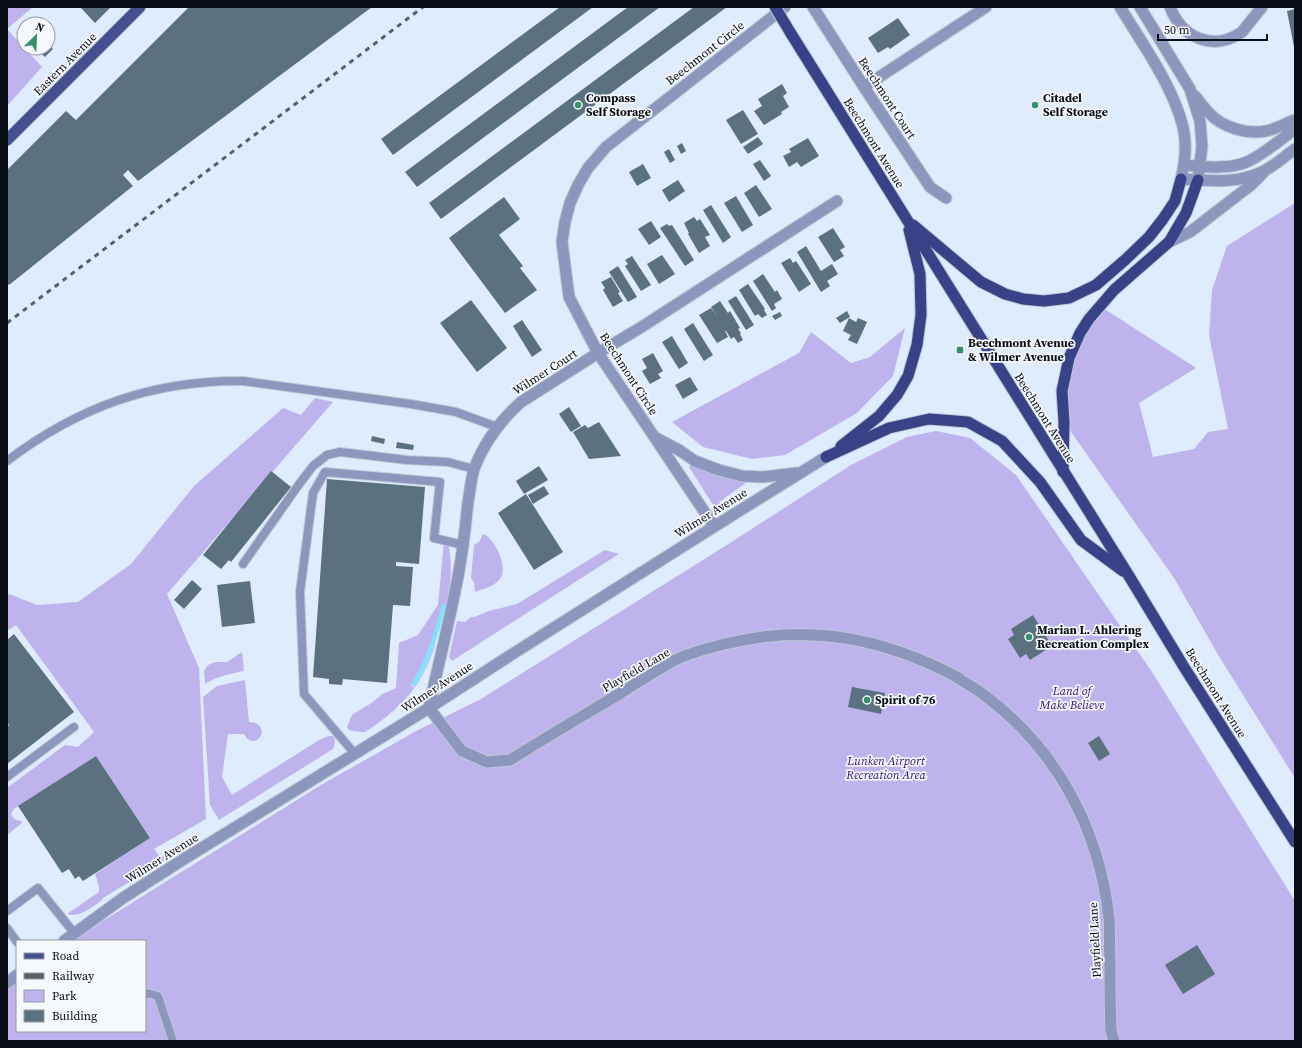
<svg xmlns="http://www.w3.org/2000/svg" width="1302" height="1048" font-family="'Source Serif 4',serif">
	<rect width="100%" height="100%" fill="#dfecfd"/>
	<g fill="#beb3ec">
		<polygon points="7,7 33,7 7,29 42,67 7,106"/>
		<polygon points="1295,203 1295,778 1220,658 1174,578 1064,422 1069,358 1100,306 1196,368 1139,403 1153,457 1194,449 1208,432 1228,429 1209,335 1212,290 1227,246"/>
		<polygon points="905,328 893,376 857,413 785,455 752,459 703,447 672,422 799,353 811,332 851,363 870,357"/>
		<path d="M315,398L333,402L167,594L199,668L206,819L154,849L160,857L165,856L167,859L103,898L101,901C90,908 80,918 67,914L99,892V886L95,874L150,838L96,756L14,809L11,814L14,819L21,821L22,823L7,835V788L65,745L78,747L94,732L16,625L7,631V596L9,594L37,605L78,602L131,564L194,486L283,408L301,415Z"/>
		<polygon points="936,431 970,438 1016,475 1152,672 1295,901 1295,1041 7,1041 7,989 17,982 17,1031 145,1031 145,941 74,941 98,924 321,785 418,730 481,699 730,543 851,465 907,437"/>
		<path d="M691,464C712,474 727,477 750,480L719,502L721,505L717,508H715L689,467Z"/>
		<path d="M483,534C495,538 509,568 500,579C495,586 483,589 475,592L474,582L471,578L474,545L479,542Z"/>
		<path d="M444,541L448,542C453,563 451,585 446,606H444L433,642L423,667L411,686L414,687L425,669L435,642C435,646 433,652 431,656C419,690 395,713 365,732H360L349,730L347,727L352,715L373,702L382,694L396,688L399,643L418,635L438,605Z"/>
		<polygon points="605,550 619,554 452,661 449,657 457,621 465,622 471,617 474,617 489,611 517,604"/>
		<path d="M242,652L244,671C230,674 217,676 205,684L204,671L208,665L215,662H227Z"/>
		<path d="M245,680L249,722C275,723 255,755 244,734H228L222,777L232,795L319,740L329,736H333C336,740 335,744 333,749L219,820L210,805L203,697L217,686Z"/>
	</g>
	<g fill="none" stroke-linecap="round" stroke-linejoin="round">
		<path stroke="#80e3fe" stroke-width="4.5" d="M414,684C429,659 436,634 444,606"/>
	</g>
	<g fill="#5b717f">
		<polygon points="82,7 111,7 95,23 81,8"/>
		<polygon points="189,7 372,7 138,181 128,170 123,175 133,186 9,285 7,283 7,170 66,111 76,120"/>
		<polygon points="560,7 593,7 393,155 381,139"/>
		<polygon points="628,7 660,7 417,187 405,172"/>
		<polygon points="694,7 727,7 441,219 429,203"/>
		<polygon points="1295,9 1295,47 1294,47 1287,11"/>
		<polygon points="898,18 910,35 890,49 888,47 878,53 868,38"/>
		<polygon points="48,43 53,49 45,57 35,48 48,48"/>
		<polygon points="782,84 787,93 783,96 789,107 781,112 782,114 764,125 754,111 762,106 758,99"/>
		<polygon points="743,110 758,134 741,144 726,120"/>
		<polygon points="758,137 763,144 748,154 743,147"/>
		<polygon points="808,138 819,156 801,167 797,162 789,167 783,156 791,152 789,149"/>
		<polygon points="682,143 686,151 681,154 677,146"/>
		<polygon points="669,149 675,160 670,163 664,152"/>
		<polygon points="760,160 771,176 764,181 753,164"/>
		<polygon points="643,164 651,178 637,186 629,172"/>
		<polygon points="678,180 685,191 669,202 662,190"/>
		<polygon points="756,185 772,209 759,217 744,193"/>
		<polygon points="736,196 753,225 742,232 724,203"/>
		<polygon points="504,197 520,219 499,235 523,266 520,268 537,290 505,313 449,238"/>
		<polygon points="711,205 731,237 723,243 703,210"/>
		<polygon points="694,217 697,221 700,219 710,235 705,237 710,246 699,253 688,234 689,233 684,223"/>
		<polygon points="651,221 661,237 649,245 638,229"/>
		<polygon points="667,224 669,226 672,225 694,260 685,266 660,228"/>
		<polygon points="833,228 845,247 840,250 844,256 834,262 818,237"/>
		<polygon points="806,246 821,271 832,264 838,274 827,281 830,286 821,292 797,252"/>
		<polygon points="662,255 675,274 659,284 647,264"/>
		<polygon points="632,256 651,285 641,291 625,266 628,264 625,260"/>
		<polygon points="790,258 793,263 796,261 811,284 799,292 781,263"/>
		<polygon points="618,266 637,297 628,302 609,272"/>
		<polygon points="763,274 775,292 777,290 782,299 774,304 776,308 772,311 753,281"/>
		<polygon points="611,277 620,292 618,293 623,301 613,307 603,290 605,288 601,282"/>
		<polygon points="748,284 765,309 764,310 767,315 762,318 758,314 755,316 739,290"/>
		<polygon points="736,296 754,325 746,330 728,301"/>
		<polygon points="471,300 507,348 477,372 440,323"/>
		<polygon points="720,301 728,313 730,311 740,328 738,329 741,333 740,334 743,340 738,343 734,337 731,339 726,331 725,331 728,337 717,343 699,315 711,308 717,316 711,307"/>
		<polygon points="847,311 850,317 840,323 836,318"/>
		<polygon points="780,312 782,316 775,320 772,316"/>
		<polygon points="849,318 856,322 858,318 867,322 857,344 848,340 851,335 843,331"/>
		<polygon points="522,320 542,350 532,357 513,326"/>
		<polygon points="693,323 713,355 704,361 684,329"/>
		<polygon points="672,336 688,363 679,369 662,342"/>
		<polygon points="653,353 663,371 658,374 661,378 650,384 642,371 647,368 642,359"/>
		<polygon points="690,377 698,390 683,399 675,385"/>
		<polygon points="569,407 581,426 571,432 559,414"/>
		<polygon points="599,422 621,456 589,459 573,432 585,425 588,428"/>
		<polygon points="372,436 385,439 384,444 371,441"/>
		<polygon points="397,442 414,445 413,450 396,448"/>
		<polygon points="539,466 548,480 524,494 516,481"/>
		<polygon points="271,471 291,487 231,562 229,560 221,569 203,555"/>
		<polygon points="327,479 425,487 419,564 396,562 396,566 413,567 410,606 393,605 387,683 343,679 342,685 329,684 329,679 313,677"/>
		<polygon points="544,486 549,494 533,504 528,495"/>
		<polygon points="526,494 563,552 534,570 498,513"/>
		<polygon points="192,580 202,589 184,609 174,600"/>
		<polygon points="250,581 255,623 222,627 217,585"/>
		<polygon points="1033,615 1052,646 1030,660 1026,654 1020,658 1008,639 1014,635 1011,629"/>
		<polygon points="14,634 74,712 7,764 7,727 9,725 7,722 7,640"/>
		<polygon points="852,687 885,693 881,714 848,707"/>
		<polygon points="1099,736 1110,754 1099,761 1088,743"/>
		<polygon points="96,756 150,838 83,881 79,876 75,879 69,869 62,873 18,806"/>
		<polygon points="1197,945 1215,974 1183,994 1165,965"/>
	</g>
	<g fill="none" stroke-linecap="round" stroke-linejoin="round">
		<defs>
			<g id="service">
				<path d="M7,461C78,407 153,380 243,381L411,404L456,412L497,427"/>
				<polyline points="243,564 297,487 313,466 327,455 340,452 407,460 448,462 474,469"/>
				<polyline points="355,754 304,694 300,592 313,493 325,472 440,482 434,538 463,545"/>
				<polyline points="7,777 74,727"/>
				<polyline points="7,911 38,888 75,934"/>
				<polyline points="7,928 17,942"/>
				<polyline points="145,995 147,993 158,996 173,1041"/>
			</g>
			<g id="minor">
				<polyline points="813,7 864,87 930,187 946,198"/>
				<path d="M1170,7C1182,38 1213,52 1242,32L1262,7"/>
				<polyline points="864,87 986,7"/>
				<path d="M837,201L640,328L598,353L521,402C501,420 484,443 474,469C471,479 470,491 468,502C466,521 464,540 461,559C453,610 439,659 429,708L462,751L487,762L510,760C545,738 581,717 616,696C635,684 654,672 673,661C689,653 708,648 725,644C809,623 884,638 959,678"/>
				<path d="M956,677C965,683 975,688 984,695C1057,749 1099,829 1109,918C1110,931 1109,945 1110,958C1110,982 1110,1006 1111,1031L1114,1041"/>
			</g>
			<g id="tertiary">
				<path d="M1120,7C1142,43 1173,86 1183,127C1187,144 1185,163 1181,179C1209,181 1239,184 1264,171C1275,165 1285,156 1295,149"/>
				<polyline points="1140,7 1190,89 1200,121 1202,146 1198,180"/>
				<path d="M1195,96C1200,102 1204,108 1209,113C1222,127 1247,135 1266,131C1276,129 1286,123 1295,120"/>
				<path d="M1184,165C1204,167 1230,170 1249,161C1265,153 1280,140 1295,129"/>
				<polyline points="1169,242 1190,232 1251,185 1263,173"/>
				<polyline points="656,438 679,450 695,461 719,470 742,476 763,477 796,473"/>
				<polyline points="714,526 598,353 569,297 562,242 565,222 570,203 578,185 588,168 606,147 785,7"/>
				<polyline points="64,941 123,898 184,859 429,708 514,653 731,516 826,457"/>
				<polyline points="7,983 17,975"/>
			</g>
			<polyline id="primary" points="7,140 140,7"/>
			<g id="trunk">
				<polyline points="790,32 1129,576 1184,667 1295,842"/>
				<polyline points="913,225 981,282 1005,294 1023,299 1044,301 1069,298 1096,285 1125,260 1149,237 1163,219 1175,201 1181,179"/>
				<polyline points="841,446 879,416 897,395 908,376 917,345 921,315 920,274 909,230"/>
				<polyline points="826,457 889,428 929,419 968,422 1002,441 1040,482 1081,540 1123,571"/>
				<polyline points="1063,472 1064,422 1062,391 1069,358 1080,333 1089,319 1114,290 1169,242 1186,213 1198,180"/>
			</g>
		</defs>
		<use href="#service" stroke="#bdc8d8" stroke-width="10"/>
		<use href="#minor" stroke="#bdc8d8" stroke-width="13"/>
		<use href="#tertiary" stroke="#bdc8d8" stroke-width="13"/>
		<use href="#primary" stroke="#bdc8d8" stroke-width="13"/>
		<use href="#trunk" stroke="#bdc8d8" stroke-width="13"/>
		<use href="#service" stroke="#8d96bc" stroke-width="8"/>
		<use href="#minor" stroke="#8d96bc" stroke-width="11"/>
		<use href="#tertiary" stroke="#8d96bc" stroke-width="11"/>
		<use href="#primary" stroke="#444f8f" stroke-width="11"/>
		<use href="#trunk" stroke="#384286" stroke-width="11"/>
		<polyline stroke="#575f6a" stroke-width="3" stroke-dasharray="5 5" stroke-linecap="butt" points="7,323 423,7"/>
		<defs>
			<polyline id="trunk-bridge" points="775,7 790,32"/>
		</defs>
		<use href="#trunk-bridge" stroke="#bdc8d8" stroke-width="13" stroke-linecap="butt"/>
		<use href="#trunk-bridge" stroke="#384286" stroke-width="11"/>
	</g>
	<g fill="#359168" stroke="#f5f8fd" stroke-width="1.5">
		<circle cx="578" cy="105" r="4"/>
		<circle cx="1035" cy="105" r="4"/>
		<rect x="956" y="346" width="8" height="8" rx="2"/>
		<circle cx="1029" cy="637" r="4"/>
		<circle cx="867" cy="700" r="4"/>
	</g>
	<g text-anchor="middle" stroke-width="3.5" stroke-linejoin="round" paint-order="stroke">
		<g font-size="12" fill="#080d14" stroke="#f5f8fd">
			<text transform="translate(705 53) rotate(-38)" y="4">Beechmont Circle</text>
			<text transform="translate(65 64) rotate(-45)" y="4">Eastern Avenue</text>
			<text transform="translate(887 98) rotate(57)" y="4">Beechmont Court</text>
			<text transform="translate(874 143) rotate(58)" y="4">Beechmont Avenue</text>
			<text transform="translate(545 372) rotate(-33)" y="4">Wilmer Court</text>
			<text transform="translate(629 374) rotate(57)" y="4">Beechmont Circle</text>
			<text transform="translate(1045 418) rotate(58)" y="4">Beechmont Avenue</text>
			<text transform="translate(711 513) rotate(-32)" y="4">Wilmer Avenue</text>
			<text transform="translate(636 670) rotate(-30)" y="4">Playfield Lane</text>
			<text transform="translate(437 687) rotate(-33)" y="4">Wilmer Avenue</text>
			<text transform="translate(1216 693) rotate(58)" y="4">Beechmont Avenue</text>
			<text transform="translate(162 858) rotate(-32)" y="4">Wilmer Avenue</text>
			<text transform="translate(1095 940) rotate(-93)" y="4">Playfield Lane</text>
		</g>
		<g font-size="12" font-weight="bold" fill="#080d14" stroke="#f5f8fd" text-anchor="start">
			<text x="586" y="102">Compass<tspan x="586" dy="14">Self Storage</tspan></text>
			<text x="1043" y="102">Citadel<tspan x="1043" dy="14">Self Storage</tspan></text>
			<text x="968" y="347">Beechmont Avenue<tspan x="968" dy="14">&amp; Wilmer Avenue</tspan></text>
			<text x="1037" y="634">Marian L. Ahlering<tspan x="1037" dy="14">Recreation Complex</tspan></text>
			<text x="875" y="704">Spirit of 76</text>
		</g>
		<g font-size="12" font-style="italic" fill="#360a72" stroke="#f5f8fd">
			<text x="1072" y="695">Land of<tspan x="1072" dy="14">Make Believe</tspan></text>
			<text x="886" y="765">Lunken Airport<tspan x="886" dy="14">Recreation Area</tspan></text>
		</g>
	</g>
	<rect width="1302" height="1048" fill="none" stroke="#080d14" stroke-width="16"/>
	<rect x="16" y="940" width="130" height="92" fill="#f5f8fd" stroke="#969aa0"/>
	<rect x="24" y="953" width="20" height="6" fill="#444f8f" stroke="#969aa0"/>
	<text x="52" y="960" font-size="12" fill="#080d14">Road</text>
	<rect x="24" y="973" width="20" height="6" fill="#575f6a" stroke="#969aa0"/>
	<text x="52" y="980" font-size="12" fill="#080d14">Railway</text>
	<rect x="24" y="990" width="20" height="12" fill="#beb3ec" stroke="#969aa0"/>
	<text x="52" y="1000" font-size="12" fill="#080d14">Park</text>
	<rect x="24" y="1010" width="20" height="12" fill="#5b717f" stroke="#969aa0"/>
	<text x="52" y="1020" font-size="12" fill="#080d14">Building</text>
	<g transform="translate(36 36) rotate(24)"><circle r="19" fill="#f5f8fd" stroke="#969aa0"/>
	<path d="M0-3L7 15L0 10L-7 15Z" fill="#359168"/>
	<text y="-6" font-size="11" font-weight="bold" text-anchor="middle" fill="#080d14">N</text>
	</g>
	<path d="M1158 34v6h109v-6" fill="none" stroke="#080d14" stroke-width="2"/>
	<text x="1164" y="34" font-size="12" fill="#080d14" stroke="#f5f8fd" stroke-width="3" paint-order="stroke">50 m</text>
</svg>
